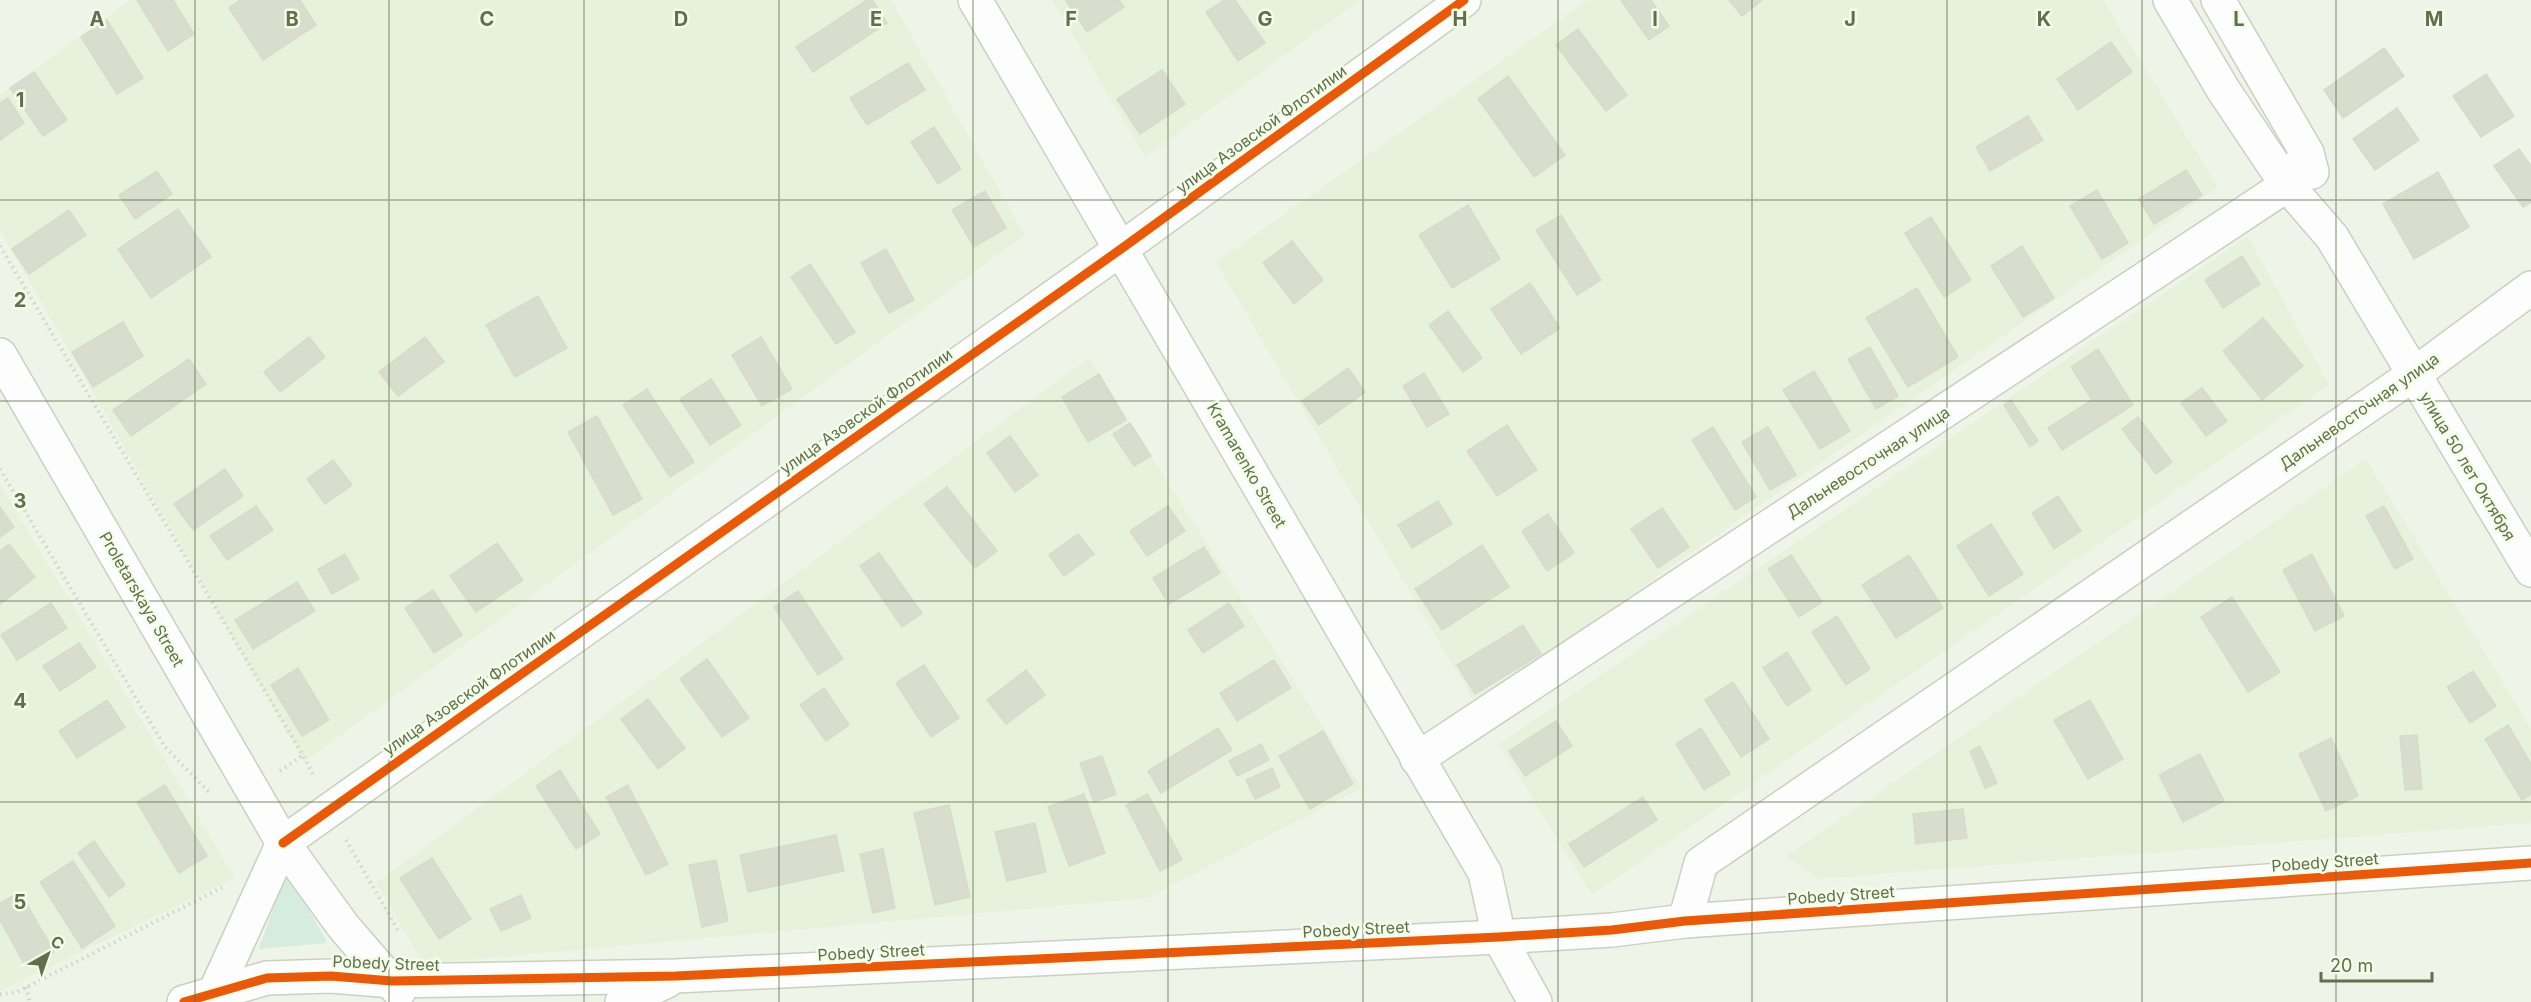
<svg xmlns="http://www.w3.org/2000/svg" width="2531" height="1002" font-family="Inter,sans-serif">
	<rect width="100%" height="100%" fill="#eef4e8"/>
	<g fill="#e7f2dc">
		<polygon points="130,0 891,0 1025,235 304,762 0,230 0,95"/>
		<polygon points="1052,0 1360,0 1145,157"/>
		<polygon points="1588,0 2103,0 2218,187 1475,703 1216,262"/>
		<polygon points="2248,236 2329,385 1592,895 1499,744"/>
		<polygon points="1089,358 1362,788 1147,898 424,964 376,883"/>
		<polygon points="2366,459 2531,728 2531,823 1818,879 1786,856"/>
		<polygon points="0,484 235,878 0,991"/>
	</g>
	<polygon fill="#d6ecde" points="287,869 327,943 259,949"/>
	<g fill="#d8ddce" stroke="#d6dccb" stroke-width="1.5">
		<polygon points="137,0 173,0 194,34 168,51"/>
		<polygon points="240,0 300,0 316,25 263,60 229,8"/>
		<polygon points="867,0 872,0 887,23 813,72 796,47"/>
		<polygon points="1068,0 1119,0 1124,7 1087,32 1066,1"/>
		<polygon points="1225,0 1235,0 1265,43 1238,61 1206,12"/>
		<polygon points="1621,0 1651,0 1669,26 1649,40"/>
		<polygon points="1729,0 1762,0 1742,16"/>
		<polygon points="107,20 143,78 117,94 81,37"/>
		<polygon points="1578,29 1627,95 1606,111 1556,45"/>
		<polygon points="2111,42 2132,72 2078,110 2057,79"/>
		<polygon points="2384,48 2404,76 2343,118 2324,90"/>
		<polygon points="908,63 925,90 867,125 850,98"/>
		<polygon points="1162,70 1185,104 1140,134 1117,99"/>
		<polygon points="34,72 67,120 43,136 10,88"/>
		<polygon points="2486,74 2514,116 2481,137 2453,96"/>
		<polygon points="1508,76 1565,155 1534,177 1478,99"/>
		<polygon points="8,98 24,123 0,140 0,103"/>
		<polygon points="2397,108 2419,140 2375,170 2353,139"/>
		<polygon points="2028,116 2043,140 1990,171 1976,147"/>
		<polygon points="934,127 961,169 938,184 911,142"/>
		<polygon points="2519,149 2531,166 2531,202 2523,207 2494,166"/>
		<polygon points="2186,170 2202,195 2154,224 2139,199"/>
		<polygon points="157,171 172,194 135,219 119,195"/>
		<polygon points="2438,172 2469,227 2414,259 2383,204"/>
		<polygon points="2097,190 2128,243 2102,259 2070,206"/>
		<polygon points="985,191 1006,228 974,247 952,210"/>
		<polygon points="1468,205 1500,259 1452,288 1419,235"/>
		<polygon points="178,209 211,257 151,298 118,249"/>
		<polygon points="69,210 86,235 29,274 12,249"/>
		<polygon points="1561,215 1601,280 1577,295 1536,230"/>
		<polygon points="1931,217 1971,280 1944,297 1905,233"/>
		<polygon points="1292,241 1323,280 1294,304 1263,263"/>
		<polygon points="2022,246 2054,298 2023,317 1991,266"/>
		<polygon points="886,249 914,300 889,313 861,263"/>
		<polygon points="2242,256 2260,284 2223,308 2205,280"/>
		<polygon points="810,264 855,332 836,344 791,277"/>
		<polygon points="1530,283 1560,328 1521,354 1491,309"/>
		<polygon points="1917,288 1958,357 1908,387 1866,318"/>
		<polygon points="538,296 567,348 515,377 486,325"/>
		<polygon points="1448,311 1482,358 1463,372 1429,325"/>
		<polygon points="2263,318 2303,366 2262,400 2223,351"/>
		<polygon points="123,322 143,356 93,387 72,352"/>
		<polygon points="309,337 325,357 280,392 264,372"/>
		<polygon points="425,337 444,362 398,396 379,372"/>
		<polygon points="761,337 792,389 762,406 732,355"/>
		<polygon points="1870,347 1898,396 1876,409 1848,359"/>
		<polygon points="2098,349 2133,405 2062,450 2048,428 2092,400 2071,367"/>
		<polygon points="189,359 206,384 131,436 113,410"/>
		<polygon points="1348,368 1365,392 1319,425 1302,401"/>
		<polygon points="1814,371 1850,431 1820,449 1783,390"/>
		<polygon points="1424,373 1449,414 1427,427 1403,386"/>
		<polygon points="1099,374 1126,420 1088,442 1062,397"/>
		<polygon points="711,379 741,425 710,445 680,399"/>
		<polygon points="2202,388 2227,421 2206,436 2181,403"/>
		<polygon points="647,389 694,462 670,477 623,405"/>
		<polygon points="2011,400 2038,441 2030,447 2004,405"/>
		<polygon points="597,416 642,499 613,515 568,432"/>
		<polygon points="2138,417 2172,462 2156,474 2122,429"/>
		<polygon points="1130,423 1151,456 1134,466 1113,434"/>
		<polygon points="1507,425 1537,470 1497,496 1467,451"/>
		<polygon points="1713,427 1756,497 1735,510 1692,440"/>
		<polygon points="1768,427 1796,475 1770,490 1742,442"/>
		<polygon points="1010,436 1038,475 1015,492 987,453"/>
		<polygon points="333,460 352,485 325,504 307,479"/>
		<polygon points="225,469 243,496 193,530 174,504"/>
		<polygon points="947,487 997,551 975,568 924,504"/>
		<polygon points="2058,496 2081,531 2054,549 2032,513"/>
		<polygon points="1438,501 1452,524 1412,548 1398,525"/>
		<polygon points="256,506 273,530 227,560 210,536"/>
		<polygon points="1168,506 1185,531 1147,556 1130,531"/>
		<polygon points="2384,506 2413,559 2395,569 2366,516"/>
		<polygon points="0,507 14,527 0,537"/>
		<polygon points="1662,508 1689,547 1658,568 1631,529"/>
		<polygon points="1548,514 1574,553 1547,571 1522,531"/>
		<polygon points="1991,524 2023,574 1989,596 1957,546"/>
		<polygon points="1078,534 1094,554 1064,576 1049,555"/>
		<polygon points="497,543 523,580 476,612 450,576"/>
		<polygon points="9,544 35,577 0,604 0,551"/>
		<polygon points="1482,545 1509,587 1442,630 1415,589"/>
		<polygon points="1204,547 1220,573 1169,604 1153,578"/>
		<polygon points="879,553 922,613 902,627 860,566"/>
		<polygon points="345,554 359,579 332,594 318,569"/>
		<polygon points="2312,554 2344,616 2315,631 2283,570"/>
		<polygon points="1791,555 1822,602 1799,617 1768,569"/>
		<polygon points="1909,555 1943,608 1896,638 1862,585"/>
		<polygon points="297,582 315,611 253,649 235,620"/>
		<polygon points="433,590 462,635 434,653 405,608"/>
		<polygon points="798,591 843,659 818,675 774,607"/>
		<polygon points="2232,597 2280,672 2248,692 2201,617"/>
		<polygon points="51,603 67,628 17,660 1,635"/>
		<polygon points="1229,603 1244,626 1203,653 1188,630"/>
		<polygon points="1837,616 1870,669 1846,685 1812,632"/>
		<polygon points="1523,625 1541,654 1475,694 1457,665"/>
		<polygon points="79,643 96,667 60,691 43,666"/>
		<polygon points="1787,652 1811,690 1787,706 1763,668"/>
		<polygon points="707,659 749,718 722,737 680,679"/>
		<polygon points="1274,660 1291,688 1237,721 1220,693"/>
		<polygon points="924,665 959,718 931,737 896,683"/>
		<polygon points="298,668 329,720 302,736 271,685"/>
		<polygon points="1026,670 1045,695 1006,724 987,700"/>
		<polygon points="2473,671 2496,706 2470,723 2447,687"/>
		<polygon points="1733,682 1769,739 1741,757 1705,700"/>
		<polygon points="824,688 849,725 826,741 800,705"/>
		<polygon points="648,699 685,748 658,769 621,719"/>
		<polygon points="107,700 125,727 77,758 59,731"/>
		<polygon points="2090,700 2123,759 2088,779 2054,720"/>
		<polygon points="1556,721 1572,746 1525,776 1509,751"/>
		<polygon points="2508,725 2531,764 2531,794 2522,800 2485,739"/>
		<polygon points="1218,728 1232,750 1161,793 1148,771"/>
		<polygon points="1701,728 1730,774 1704,790 1676,744"/>
		<polygon points="1323,731 1353,784 1310,809 1279,756"/>
		<polygon points="2417,735 2422,789 2405,790 2400,736"/>
		<polygon points="2331,738 2358,796 2326,811 2299,754"/>
		<polygon points="1261,744 1269,760 1237,776 1229,761"/>
		<polygon points="1980,746 1997,783 1985,788 1970,751"/>
		<polygon points="2200,754 2224,801 2183,822 2159,775"/>
		<polygon points="1102,756 1116,794 1094,802 1080,763"/>
		<polygon points="1272,768 1280,787 1255,799 1246,780"/>
		<polygon points="560,770 600,834 576,849 536,786"/>
		<polygon points="165,785 207,856 179,873 137,802"/>
		<polygon points="628,785 668,864 646,875 606,797"/>
		<polygon points="1084,794 1105,853 1069,866 1048,807"/>
		<polygon points="1148,794 1182,860 1160,871 1126,805"/>
		<polygon points="1643,797 1657,820 1584,867 1569,844"/>
		<polygon points="949,805 970,897 935,905 914,813"/>
		<polygon points="1963,809 1967,838 1916,844 1913,814"/>
		<polygon points="1035,823 1046,872 1007,881 995,832"/>
		<polygon points="836,835 844,871 748,892 740,855"/>
		<polygon points="94,841 125,885 109,897 78,853"/>
		<polygon points="883,849 895,908 873,913 860,854"/>
		<polygon points="432,858 471,919 439,939 400,878"/>
		<polygon points="716,860 728,921 702,927 689,865"/>
		<polygon points="73,861 115,926 82,948 40,882"/>
		<polygon points="20,892 54,952 26,967 0,920 0,903"/>
		<polygon points="521,895 531,918 501,931 490,909"/>
	</g>
	<g fill="none" stroke-linecap="round" stroke-linejoin="round">
		<defs>
			<g id="minor">
				<polyline points="975,0 1485,873 1499,937 1535,1002"/>
				<polyline points="2170,0 2224,91 2287,185 2332,237 2531,570"/>
				<polyline points="2218,0 2307,153 2312,172"/>
				<polyline points="0,355 283,843 343,926 399,991"/>
				<polyline points="1417,759 2287,185 2307,153"/>
				<polyline points="283,843 1121,249 1464,0"/>
				<polyline points="1685,921 1701,863 2413,375 2531,288"/>
				<polyline points="204,1001 214,994 283,843"/>
				<polyline points="184,1002 267,978 331,976 392,981 676,976 1499,937 1612,930 1685,921 2531,863"/>
				<polyline points="622,1002 667,981"/>
			</g>
		</defs>
		<use href="#minor" stroke="#cbd0c1" stroke-width="36"/>
		<g stroke="#d0d3c6" stroke-width="4" stroke-dasharray="1.5 4.5" stroke-linecap="butt">
			<polyline points="0,246 303,755"/>
			<polyline points="0,469 165,747 209,792"/>
			<polyline points="280,771 303,755 314,777"/>
			<polyline points="346,840 399,932"/>
			<polyline points="26,987 30,1002"/>
			<polyline points="0,994 17,992 223,887"/>
		</g>
		<use href="#minor" stroke="#fcfdfc" stroke-width="33"/>
		<defs>
			<g id="cycleway">
				<polyline points="283,843 1121,249 1464,0"/>
				<polyline points="184,1002 267,978 331,976 392,981 676,976 1499,937 1612,930 1685,921 2531,863"/>
			</g>
		</defs>
		<use href="#cycleway" stroke="#f2fde9" stroke-width="13"/>
		<use href="#cycleway" stroke="#e8590c" stroke-width="9"/>
	</g>
	<path fill="none" stroke="#656e4c" stroke-width="1.5" stroke-opacity="0.55" d="M195,0V1002M389,0V1002M584,0V1002M779,0V1002M973,0V1002M1168,0V1002M1363,0V1002M1558,0V1002M1752,0V1002M1947,0V1002M2142,0V1002M2336,0V1002M0,200H2531M0,401H2531M0,601H2531M0,802H2531"/>
	<g text-anchor="middle" stroke-width="5" stroke-linejoin="round" paint-order="stroke">
		<g font-size="16" fill="#656e4c" stroke="#f2fde9">
			<text transform="translate(1261 129) rotate(-36)" y="6">улица Азовской Флотилии</text>
			<text transform="translate(866 411) rotate(-35)" y="6">улица Азовской Флотилии</text>
			<text transform="translate(2359 411) rotate(-35)" y="6">Дальневосточная улица</text>
			<text transform="translate(1868 462) rotate(-33)" y="6">Дальневосточная улица</text>
			<text transform="translate(1247 465) rotate(60)" y="6">Kramarenko Street</text>
			<text transform="translate(2468 466) rotate(59)" y="6">улица 50 лет Октября</text>
			<text transform="translate(142 599) rotate(60)" y="6">Proletarskaya Street</text>
			<text transform="translate(469 692) rotate(-35)" y="6">улица Азовской Флотилии</text>
			<text transform="translate(2325 862) rotate(-4)" y="6">Pobedy Street</text>
			<text transform="translate(1841 895) rotate(-4)" y="6">Pobedy Street</text>
			<text transform="translate(1356 929) rotate(-3)" y="6">Pobedy Street</text>
			<text transform="translate(871 952) rotate(-3)" y="6">Pobedy Street</text>
			<text transform="translate(386 963) rotate(2)" y="6">Pobedy Street</text>
		</g>
	</g>
	<g font-size="20" text-anchor="middle" font-weight="bold" fill="#656e4c" stroke="#f2fde9" stroke-width="5" stroke-linejoin="round" paint-order="stroke">
		<text x="97" y="26">A</text>
		<text x="292" y="26">B</text>
		<text x="487" y="26">C</text>
		<text x="681" y="26">D</text>
		<text x="876" y="26">E</text>
		<text x="1071" y="26">F</text>
		<text x="1265" y="26">G</text>
		<text x="1460" y="26">H</text>
		<text x="1655" y="26">I</text>
		<text x="1850" y="26">J</text>
		<text x="2044" y="26">K</text>
		<text x="2239" y="26">L</text>
		<text x="2434" y="26">M</text>
		<text x="20" y="107">1</text>
		<text x="20" y="307">2</text>
		<text x="20" y="508">3</text>
		<text x="20" y="708">4</text>
		<text x="20" y="909">5</text>
	</g>
	<g transform="translate(48 954) rotate(40)" stroke="#f2fde9" stroke-width="4.5" paint-order="stroke">
	<path d="M0-4.5L10 22L0 15L-10 22Z" fill="#656e4c"/>
	<text y="-9" font-size="16" font-weight="bold" text-anchor="middle" fill="#656e4c">С</text>
	</g>
	<path d="M2321 972v9h111v-9" fill="none" stroke="#656e4c" stroke-width="3"/>
	<text x="2330" y="972" font-size="18" fill="#656e4c" stroke="#f2fde9" stroke-width="4.5" paint-order="stroke">20 m</text>
</svg>
